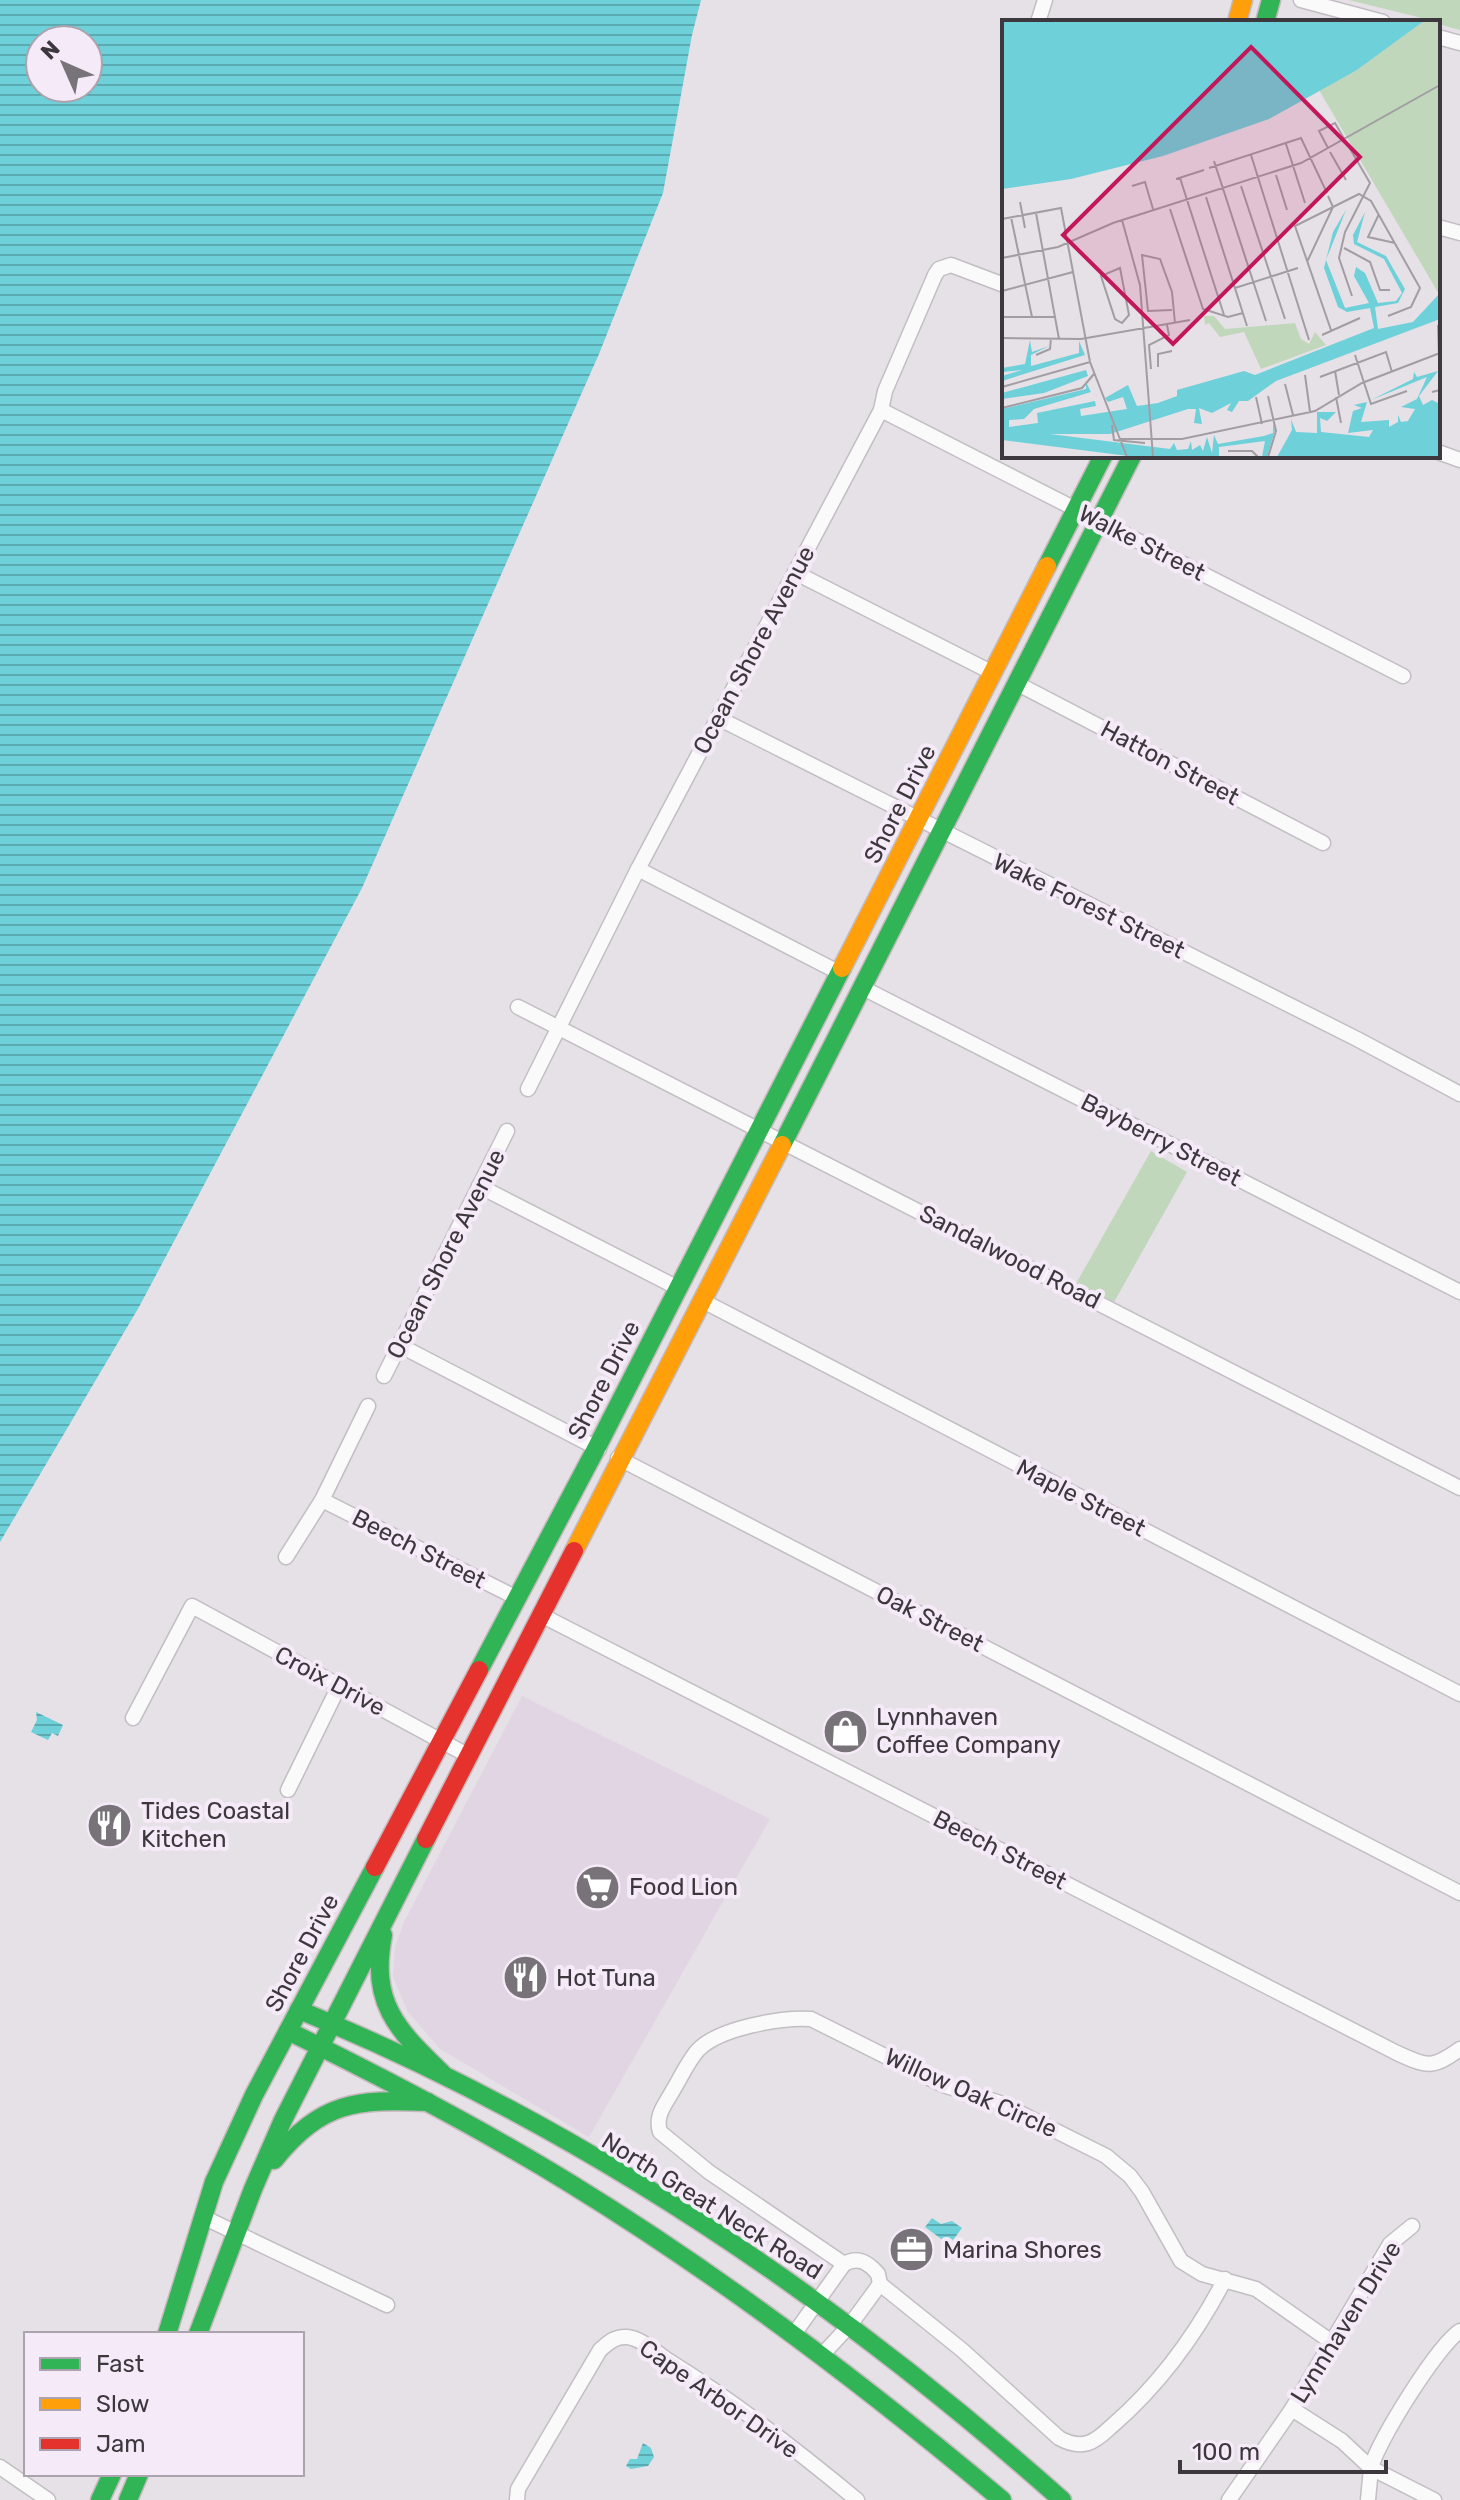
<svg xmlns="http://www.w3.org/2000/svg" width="1460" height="2500" font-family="Rubik,sans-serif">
	<defs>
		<pattern id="water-rules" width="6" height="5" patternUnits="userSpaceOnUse" patternTransform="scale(2)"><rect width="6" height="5" fill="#6ed0d9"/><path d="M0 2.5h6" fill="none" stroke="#5caab1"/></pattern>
	</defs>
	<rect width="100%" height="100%" fill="#e6e0e7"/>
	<polygon fill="#e1d5e3" points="522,1696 770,1819 589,2137 440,2049 408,2012 393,1977 395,1947 404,1922"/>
	<g fill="#c0d7bb">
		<polygon points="1349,0 1460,0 1460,30 1438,24 1438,22"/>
		<polygon points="1151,1151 1187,1172 1114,1302 1077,1282"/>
	</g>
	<g fill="url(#water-rules)" fill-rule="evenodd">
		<path d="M0,0H701L692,35L663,193L599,354L362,888L139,1307L0,1542ZM88,40V88H40V40Z"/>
		<polygon points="36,1712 63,1725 58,1736 52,1733 48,1740 31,1732 37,1720"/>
		<polygon points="932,2218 941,2224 952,2221 962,2228 953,2240 950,2238 944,2241 925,2227"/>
		<polygon points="643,2443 651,2448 654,2457 648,2466 631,2469 626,2466 630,2459 637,2459"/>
	</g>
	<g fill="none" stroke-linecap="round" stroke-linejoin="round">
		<defs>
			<g id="street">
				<polyline points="1301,0 1383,22"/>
				<polyline points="1038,22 1045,0"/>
				<polyline points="1438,37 1460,43"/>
				<polyline points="1438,227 1460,233"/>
				<polyline points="881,410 1403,676"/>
				<polyline points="1438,452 1460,460"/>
				<polyline points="796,573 993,673"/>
				<polyline points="1018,684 1323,843"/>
				<polyline points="718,718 1357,1039 1460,1094"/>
				<polyline points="638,869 840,973"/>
				<polyline points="863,988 1460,1292"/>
				<polyline points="518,1007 1460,1488"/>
				<polyline points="528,1089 638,869 881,410 885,391 935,275 939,269 951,265 1004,285"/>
				<polyline points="479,1186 678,1288"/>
				<polyline points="703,1301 1460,1694"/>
				<polyline points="399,1345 599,1449"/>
				<polyline points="384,1376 507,1131"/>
				<polyline points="618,1458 1460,1893"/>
				<polyline points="322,1500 517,1598"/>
				<polyline points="286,1557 322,1500 368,1406"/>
				<path d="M541,1615L1397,2053C1428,2067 1432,2069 1460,2049"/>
				<polyline points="133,1718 192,1606 469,1756"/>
				<polyline points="288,1790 339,1686"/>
				<polyline points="203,2217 387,2305"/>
				<path d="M844,2264L709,2172L660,2132C655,2116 664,2106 672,2092C680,2079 688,2061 698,2050C719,2028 782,2017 811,2019L943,2085L1000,2103L1106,2156L1130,2176L1142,2192L1181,2261L1202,2274L1256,2289L1333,2343"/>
				<path d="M794,2334L844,2264C858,2256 868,2262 878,2274L880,2284L962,2350L1059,2438C1068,2443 1078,2446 1088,2443C1098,2440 1106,2431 1113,2425C1159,2385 1197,2333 1225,2279"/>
				<polyline points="822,2355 850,2325 880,2284"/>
				<polyline points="1292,2409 1342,2441 1371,2468 1368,2500"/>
				<polyline points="0,2467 48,2500"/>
				<path d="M517,2500L518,2489L600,2350C608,2343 615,2336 627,2337C641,2338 657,2353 669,2361C735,2402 797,2450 857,2500"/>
				<polyline points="1229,2500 1292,2409 1390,2244 1412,2226"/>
				<path d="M1434,2500L1371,2468C1377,2442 1438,2345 1460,2331"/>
			</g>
			<g id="fast">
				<polyline points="1265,22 1271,0"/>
				<polyline points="1047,566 1103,456"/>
				<polyline points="782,1145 1132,456"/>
				<polyline points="479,1670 597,1447 842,968"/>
				<path d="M383,1935C370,2002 396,2029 442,2073"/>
				<path d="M299,2010C580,2125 836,2299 1062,2500"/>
				<path d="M288,2031C384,2078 480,2128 571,2184C724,2278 865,2385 1002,2500"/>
				<path d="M274,2160C322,2101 356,2099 428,2102"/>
				<polyline points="167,2334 214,2182 254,2095 375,1867"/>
				<polyline points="198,2334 253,2189 283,2120 426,1839"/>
				<polyline points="100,2500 112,2474"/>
				<polyline points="128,2500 139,2474"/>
			</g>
			<g id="slow">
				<polyline points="1237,22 1243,0"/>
				<polyline points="842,968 1047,566"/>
				<polyline points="574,1551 782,1145"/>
			</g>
			<g id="jam">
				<polyline points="426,1839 574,1551"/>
				<polyline points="375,1867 479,1670"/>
			</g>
		</defs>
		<use href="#street" stroke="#c2bec3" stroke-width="17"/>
		<use href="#fast" stroke="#c4b9bd" stroke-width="21"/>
		<use href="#slow" stroke="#c4b9bd" stroke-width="21"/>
		<use href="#jam" stroke="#c4b9bd" stroke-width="21"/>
		<use href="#street" stroke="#fbfafb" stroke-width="14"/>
		<use href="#fast" stroke="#30b455" stroke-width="18"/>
		<use href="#slow" stroke="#ff9f0a" stroke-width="18"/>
		<use href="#jam" stroke="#e5322d" stroke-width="18"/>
	</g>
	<defs>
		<symbol id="shop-disc" viewBox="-11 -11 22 22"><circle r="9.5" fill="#787378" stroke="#f5eaf7"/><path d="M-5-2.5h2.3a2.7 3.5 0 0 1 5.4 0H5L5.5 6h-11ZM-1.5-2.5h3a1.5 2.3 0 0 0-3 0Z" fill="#fff"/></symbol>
		<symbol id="restaurant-disc" viewBox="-11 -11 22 22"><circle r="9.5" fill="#787378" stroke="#f5eaf7"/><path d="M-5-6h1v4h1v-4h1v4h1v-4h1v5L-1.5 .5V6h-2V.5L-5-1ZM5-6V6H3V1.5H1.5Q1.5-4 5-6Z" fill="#fff"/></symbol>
		<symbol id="supermarket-disc" viewBox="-11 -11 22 22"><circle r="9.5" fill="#787378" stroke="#f5eaf7"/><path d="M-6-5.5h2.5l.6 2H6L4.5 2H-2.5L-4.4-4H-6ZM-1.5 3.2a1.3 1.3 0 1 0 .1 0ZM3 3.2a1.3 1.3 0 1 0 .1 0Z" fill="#fff"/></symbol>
		<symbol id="office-disc" viewBox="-11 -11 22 22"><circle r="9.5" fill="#787378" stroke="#f5eaf7"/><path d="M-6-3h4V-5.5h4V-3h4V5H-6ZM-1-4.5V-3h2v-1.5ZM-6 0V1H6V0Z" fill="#fff"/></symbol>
	</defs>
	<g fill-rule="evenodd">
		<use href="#shop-disc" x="820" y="1706" width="51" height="51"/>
		<use href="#restaurant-disc" x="84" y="1800" width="51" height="51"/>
		<use href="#supermarket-disc" x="572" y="1862" width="51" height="51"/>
		<use href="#restaurant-disc" x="500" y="1952" width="51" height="51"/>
		<use href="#office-disc" x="886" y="2224" width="51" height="51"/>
	</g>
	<g text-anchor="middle" stroke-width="8" stroke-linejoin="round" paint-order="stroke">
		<g font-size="24" fill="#3d383d" stroke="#f5eaf7">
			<text transform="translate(1142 543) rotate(27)" y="8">Walke Street</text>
			<text transform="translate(754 650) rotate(-62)" y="8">Ocean Shore Avenue</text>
			<text transform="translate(1170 763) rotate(28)" y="8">Hatton Street</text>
			<text transform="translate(900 804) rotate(-63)" y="8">Shore Drive</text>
			<text transform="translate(1089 906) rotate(26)" y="8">Wake Forest Street</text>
			<text transform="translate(1161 1140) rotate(27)" y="8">Bayberry Street</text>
			<text transform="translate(446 1254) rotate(-63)" y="8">Ocean Shore Avenue</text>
			<text transform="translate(1010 1257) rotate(27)" y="8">Sandalwood Road</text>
			<text transform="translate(604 1380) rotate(-63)" y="8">Shore Drive</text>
			<text transform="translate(1081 1498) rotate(27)" y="8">Maple Street</text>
			<text transform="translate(419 1549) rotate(27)" y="8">Beech Street</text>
			<text transform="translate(930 1619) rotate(27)" y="8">Oak Street</text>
			<text transform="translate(330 1681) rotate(28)" y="8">Croix Drive</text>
			<text transform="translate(1000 1850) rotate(27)" y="8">Beech Street</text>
			<text transform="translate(302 1953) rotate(-62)" y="8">Shore Drive</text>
			<text transform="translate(971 2093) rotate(24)" y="8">Willow Oak Circle</text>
			<text transform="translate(712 2206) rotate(32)" y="8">North Great Neck Road</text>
			<text transform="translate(1346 2322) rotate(-58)" y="8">Lynnhaven Drive</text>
			<text transform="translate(719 2399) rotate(35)" y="8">Cape Arbor Drive</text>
		</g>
		<g font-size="24" fill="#3d383d" stroke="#f5eaf7" text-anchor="start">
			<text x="876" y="1725">Lynnhaven<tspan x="876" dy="28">Coffee Company</tspan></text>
			<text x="141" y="1819">Tides Coastal<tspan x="141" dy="28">Kitchen</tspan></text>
			<text x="629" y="1895">Food Lion</text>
			<text x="556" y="1986">Hot Tuna</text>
			<text x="943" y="2258">Marina Shores</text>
		</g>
	</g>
	<g transform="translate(1002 20)">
		<rect width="438" height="438" fill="#e6e0e7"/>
		<path d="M202,296H212L223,309L293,303L299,319L307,324L313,312L324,325L259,349L242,312L218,317L207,303L203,305Z" fill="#c0d7bb"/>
		<path d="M422,1H438L437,274L317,70L355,50Z" fill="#c0d7bb"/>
		<path d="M0,1H422L355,50L267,99L161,136L69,159L0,169ZM344,190L324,240L343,288L367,283L352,256L354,247L363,253L376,283L394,281L400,273L382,239L352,224L351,215L363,192L355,222L384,236L403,269L396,283L373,287L376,309L411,302L438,273V299L274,361L246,381H237L230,392L225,390L229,383L210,393L197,388L200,404L192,403L194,389H186L108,414H48L168,429L172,423L175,430L186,429L189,421L190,430L198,425L201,431L205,417L210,433L212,415L216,424L262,416L271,413V403L273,410L265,437H260L263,421L217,427V436L231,437H134L0,420V389L84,369V362L89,372L32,389L22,399L7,400V407L36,403L35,393L93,381L94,386L78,389L79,396L125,389L121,377L106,382L103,378L126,365L135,386L156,383L175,376V370L242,351L253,355L372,308L368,288L345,292L336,287L322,248L331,212ZM28,320L30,332L47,326L29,335V346L77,333V321L83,335L0,361V356L20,350L0,352V348L23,344ZM84,350L86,356L42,373L0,379V373ZM436,351L417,376L421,385L430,380L438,384V437H275L290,410L289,399L294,412L315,413V392H334L325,401L318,398L319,412L367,417L371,410L346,413L351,391L360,388L352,385L365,382L359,402L387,400V407L396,402V395L399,402L406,401L413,389L399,387L415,379L425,357L369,380L411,359L412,352L415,357Z" fill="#6ed0d9"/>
		<path fill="none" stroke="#a29da3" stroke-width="2" d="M284,124L303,183M326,128L317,111L333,103L368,163L343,212L337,238L350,276M328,132L344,160M249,135L307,320M212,141L264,301M207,148L299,118L325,173M274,155L285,190M178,158L222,295M174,159L202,150M130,166L143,162L151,189M239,166L283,299M204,177L245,306M18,182L23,208M168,189L201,289L226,297L241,293M34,193L57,319M377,194L366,217L393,223M9,197L30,297M0,199L59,188L88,342L125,437M120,200L138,265L151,437M342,228L368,242L378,270H388M0,238L56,227L111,203L299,143L438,65M305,242L331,187L326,176M118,248L127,295L120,303L113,299L99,256ZM233,268L296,248M0,271L71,252M170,290L146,291L140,235L158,239L170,272L173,303M0,297H53M329,310L293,206L357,174L369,181L418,268L409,287L386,296M320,315L358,298M0,318L79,319L188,300M34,335L48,329L49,318M353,335L369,384L405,371M156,347V334L170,331M149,349L147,325L167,315L165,305M333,351L337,375M303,355L308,392M318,357L384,332L390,352M283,364L291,395M0,367L88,342M430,372L438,370L436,305M254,377L260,404M334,377L339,403M0,388L80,368L92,354M110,405L112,420L143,423M117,419H180L313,391L360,363L438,333M226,431H250L256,437M266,437L274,411L266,376"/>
		<path fill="#c2185b" fill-opacity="0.15" stroke="#c2185b" stroke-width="4" d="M249,27L358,137L171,324L61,215Z"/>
		<rect width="438" height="438" fill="none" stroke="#3d383d" stroke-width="4"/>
	</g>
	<rect x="24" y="2332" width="280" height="144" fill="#f5eaf7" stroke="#aba3ad" stroke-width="2"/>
	<rect x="40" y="2358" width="40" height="12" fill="#30b455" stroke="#aba3ad" stroke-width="2"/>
	<text x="96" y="2372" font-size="24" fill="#3d383d">Fast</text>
	<rect x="40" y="2398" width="40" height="12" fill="#ff9f0a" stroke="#aba3ad" stroke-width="2"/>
	<text x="96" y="2412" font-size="24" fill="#3d383d">Slow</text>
	<rect x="40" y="2438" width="40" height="12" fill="#e5322d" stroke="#aba3ad" stroke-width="2"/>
	<text x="96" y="2452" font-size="24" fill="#3d383d">Jam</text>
	<g transform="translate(64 64) rotate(315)"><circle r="38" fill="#f5eaf7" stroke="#aba3ad" stroke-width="2"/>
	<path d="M0-6L14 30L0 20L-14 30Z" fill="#787378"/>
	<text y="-12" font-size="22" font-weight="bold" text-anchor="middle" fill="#3d383d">N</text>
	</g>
	<path d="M1180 2460v12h206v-12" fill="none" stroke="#3d383d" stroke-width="4"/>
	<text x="1192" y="2460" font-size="24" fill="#3d383d" stroke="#f5eaf7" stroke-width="6" paint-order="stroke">100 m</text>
</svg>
